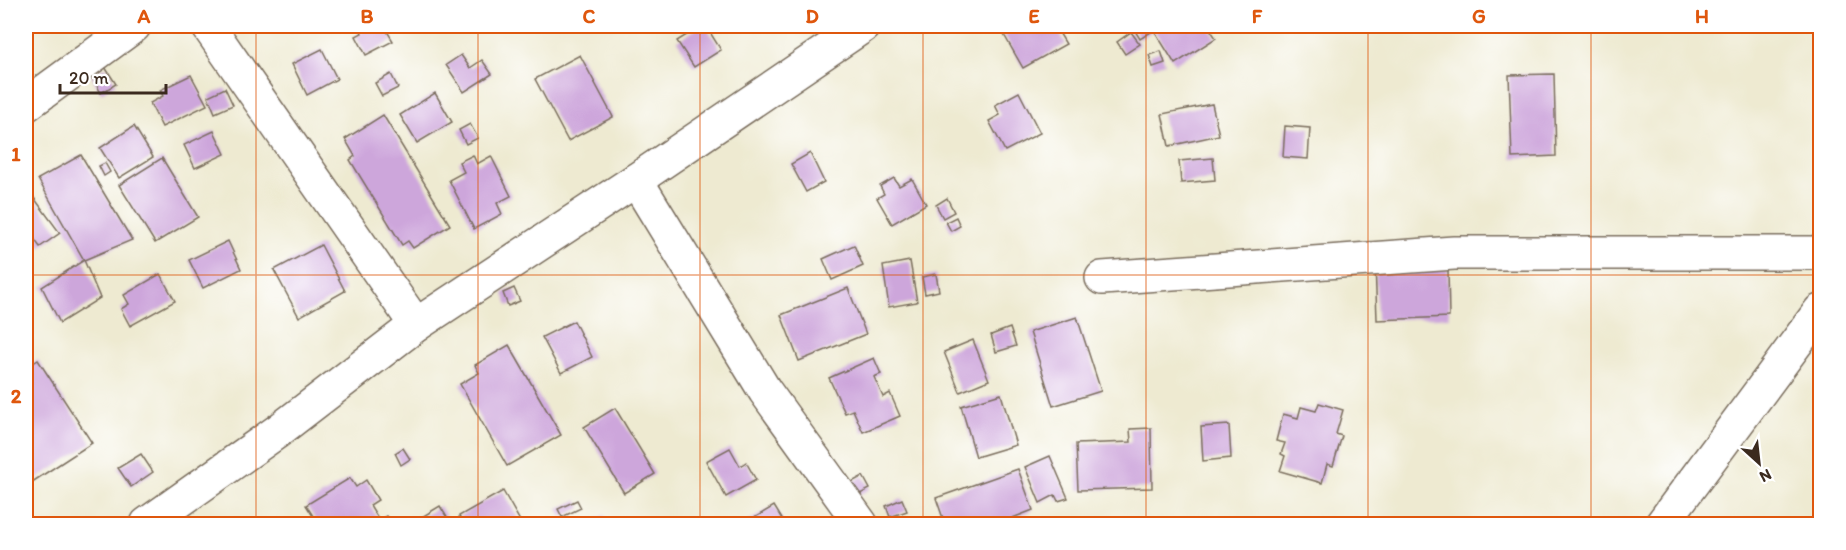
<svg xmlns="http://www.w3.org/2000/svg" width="1846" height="550" font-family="Itim,sans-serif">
	<rect width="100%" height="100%" fill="#fff"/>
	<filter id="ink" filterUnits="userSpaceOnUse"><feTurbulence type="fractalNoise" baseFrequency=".0167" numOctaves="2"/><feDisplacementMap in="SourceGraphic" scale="12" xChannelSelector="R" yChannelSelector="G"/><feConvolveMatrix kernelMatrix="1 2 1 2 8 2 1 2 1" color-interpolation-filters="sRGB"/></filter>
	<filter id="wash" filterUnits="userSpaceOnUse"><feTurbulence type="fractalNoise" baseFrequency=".008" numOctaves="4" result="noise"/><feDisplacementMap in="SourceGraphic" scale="24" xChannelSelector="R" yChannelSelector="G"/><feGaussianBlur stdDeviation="1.35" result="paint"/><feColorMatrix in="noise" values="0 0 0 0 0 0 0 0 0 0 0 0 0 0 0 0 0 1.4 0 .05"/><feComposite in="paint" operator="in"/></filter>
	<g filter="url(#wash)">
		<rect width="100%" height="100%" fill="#eeead1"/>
		<g id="blocks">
			<g fill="#cda6db">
				<polygon points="359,26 384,26 393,41 366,55 356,36 362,33"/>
				<polygon points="701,26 706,26 721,50 694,67 677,41"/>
				<polygon points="999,26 1055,26 1066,44 1023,68"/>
				<polygon points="1132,26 1208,26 1216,38 1175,64 1154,30 1140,39"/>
				<polygon points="1131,32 1140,44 1125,54 1117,42"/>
				<polygon points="322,49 337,79 307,95 292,64"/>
				<polygon points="1161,51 1165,63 1153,67 1149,55"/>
				<polygon points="461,55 470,68 482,60 492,74 464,92 446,65"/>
				<polygon points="580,55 613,117 568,141 535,79"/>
				<polygon points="105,67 116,84 101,93 91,75"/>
				<polygon points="391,74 398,88 382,96 375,83"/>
				<polygon points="1554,74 1556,156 1512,158 1509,75"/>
				<polygon points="191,75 207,105 162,127 150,103 163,96 160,90"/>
				<polygon points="225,88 233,105 215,113 208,96"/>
				<polygon points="1019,92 1040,133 1005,151 989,121 1000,115 995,105"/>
				<polygon points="435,93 452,122 417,143 400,115"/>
				<polygon points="1212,104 1219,135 1169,146 1162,114"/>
				<polygon points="383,115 450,225 413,248 408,241 402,245 350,160 355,156 345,139"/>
				<polygon points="470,124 478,138 466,144 459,130"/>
				<polygon points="134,126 153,157 119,178 100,148"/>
				<polygon points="1285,126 1310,128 1308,159 1283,157"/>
				<polygon points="214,131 225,154 195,168 184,145"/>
				<polygon points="810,153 824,182 806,192 791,164"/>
				<polygon points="81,155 132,240 84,260 38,179"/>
				<polygon points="473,155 477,164 491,156 511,196 497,203 502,214 474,229 449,180 464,172 459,162"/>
				<polygon points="162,158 198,217 155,243 119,185"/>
				<polygon points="1213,158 1215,180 1181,183 1179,161"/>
				<polygon points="105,163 110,172 104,176 99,166"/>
				<polygon points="894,178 899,186 912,179 926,204 892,224 877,198 884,194 880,186"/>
				<polygon points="26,187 60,233 40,247 26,228"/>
				<polygon points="947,198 954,212 943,218 936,205"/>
				<polygon points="956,217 960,226 951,231 946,222"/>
				<polygon points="228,241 241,269 203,288 189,260"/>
				<polygon points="321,245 345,291 299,317 274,270"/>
				<polygon points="854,245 863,266 832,280 823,259"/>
				<polygon points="84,260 100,298 60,323 42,287"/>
				<polygon points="910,261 917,302 889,307 883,266"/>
				<polygon points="1375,262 1448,270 1449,317 1377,320"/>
				<polygon points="160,274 175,301 130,326 121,309 129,304 124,295"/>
				<polygon points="936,274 939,291 925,294 922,277"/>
				<polygon points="514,288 520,301 508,306 503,293"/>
				<polygon points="848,288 866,334 799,361 781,315"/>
				<polygon points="1077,317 1101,391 1053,406 1030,332"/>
				<polygon points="574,321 592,357 561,373 542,337"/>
				<polygon points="1010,328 1016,346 996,352 991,335"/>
				<polygon points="973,340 989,380 960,392 944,352"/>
				<polygon points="509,345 561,435 507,466 460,384 479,373 475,365"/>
				<polygon points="874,358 881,374 874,377 883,397 890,393 900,416 863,432 853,410 845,413 829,378"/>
				<polygon points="38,360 92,443 26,486 26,368"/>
				<polygon points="1001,394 1016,445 976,457 961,406"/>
				<polygon points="1319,403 1343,410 1336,434 1342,436 1333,466 1327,464 1322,483 1280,471 1285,456 1281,454 1285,443 1276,441 1283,414 1298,418 1301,407 1316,411"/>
				<polygon points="615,408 655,474 624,493 584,427"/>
				<polygon points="1229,425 1231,458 1203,461 1201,427"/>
				<polygon points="1151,428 1152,488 1078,490 1076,444 1131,442 1130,429"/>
				<polygon points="403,448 410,459 401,465 395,453"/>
				<polygon points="730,448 740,466 746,462 756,480 726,497 706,461"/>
				<polygon points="141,454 153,472 131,487 118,468"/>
				<polygon points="1050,456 1068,498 1058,501 1055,495 1040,503 1025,467"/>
				<polygon points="1018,469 1033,510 1010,519 1011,524 945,524 936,498"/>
				<polygon points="863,476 870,489 854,497 848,484"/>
				<polygon points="350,478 356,487 366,480 378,500 370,505 379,520 386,516 392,524 318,524 306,505"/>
				<polygon points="503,491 520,521 514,524 463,524 459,516"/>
				<polygon points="902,499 907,511 890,517 886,506"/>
				<polygon points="577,500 581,508 562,517 558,509"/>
				<polygon points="440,506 451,524 413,524 412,523"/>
				<polygon points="774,506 785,524 744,524"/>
				<polygon points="604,515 610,524 588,524"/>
			</g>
		</g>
	</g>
	<g filter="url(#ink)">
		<use href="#blocks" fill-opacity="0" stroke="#7a6d5d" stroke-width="1.5"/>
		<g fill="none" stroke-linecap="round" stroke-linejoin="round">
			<defs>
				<g id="street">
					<polyline points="208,26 416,325"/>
					<polyline points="26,105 134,26"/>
					<polyline points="636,180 765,391 861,524"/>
					<polyline points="1102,278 1454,253 1820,253"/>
					<polyline points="147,524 278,431 416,325 636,180 863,26"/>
					<polyline points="1662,524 1820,311"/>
				</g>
			</defs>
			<use href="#street" stroke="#7a6d5d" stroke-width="36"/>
			<use href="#street" stroke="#fff" stroke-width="33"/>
		</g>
	</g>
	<path fill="none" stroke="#df570d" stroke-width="1.5" stroke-opacity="0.55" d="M256,26V524M478,26V524M700,26V524M923,26V524M1146,26V524M1368,26V524M1591,26V524M26,275H1820"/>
	<rect width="1846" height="550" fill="none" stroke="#fff" stroke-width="66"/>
	<g transform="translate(1759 463) rotate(153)" stroke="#ffffff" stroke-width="4.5" paint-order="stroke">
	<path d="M0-4.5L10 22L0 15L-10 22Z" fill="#3b2a1e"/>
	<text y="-9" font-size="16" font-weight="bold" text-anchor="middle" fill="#3b2a1e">N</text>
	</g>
	<path d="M60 84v9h106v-9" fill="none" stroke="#3b2a1e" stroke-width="3"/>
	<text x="69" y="84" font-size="18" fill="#3b2a1e" stroke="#ffffff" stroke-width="4.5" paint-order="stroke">20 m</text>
	<rect x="33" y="33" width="1780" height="484" fill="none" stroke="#df570d" stroke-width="2"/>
	<g font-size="20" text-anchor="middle" font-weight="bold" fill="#df570d">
		<text x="144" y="23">A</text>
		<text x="367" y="23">B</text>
		<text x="589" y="23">C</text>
		<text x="812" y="23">D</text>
		<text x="1034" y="23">E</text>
		<text x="1257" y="23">F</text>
		<text x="1479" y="23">G</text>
		<text x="1702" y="23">H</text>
		<text x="16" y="161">1</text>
		<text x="16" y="403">2</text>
	</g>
</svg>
